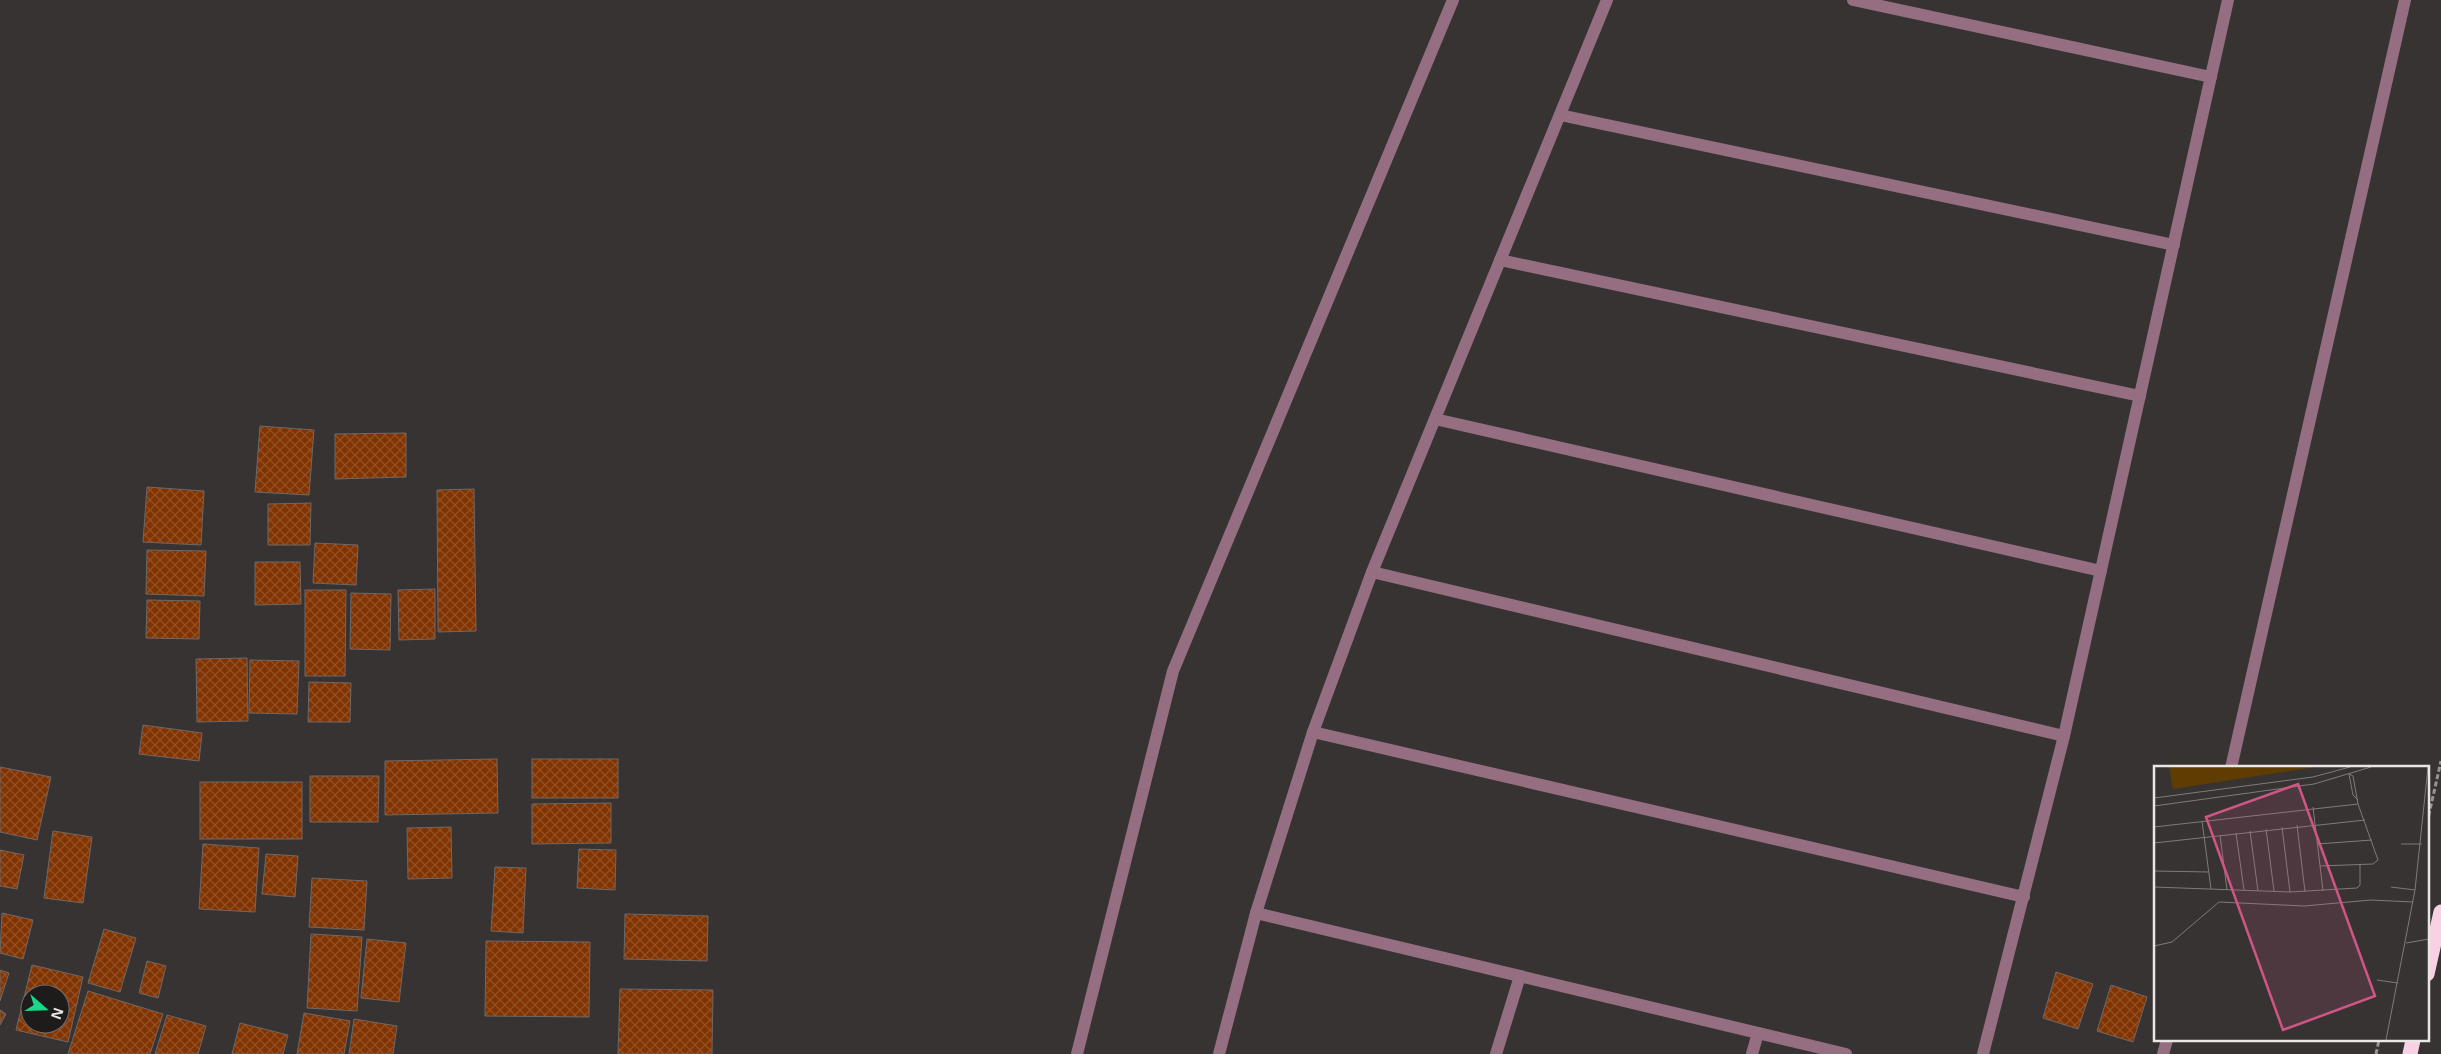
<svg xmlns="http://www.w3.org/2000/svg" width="2441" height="1054" font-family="'Noto Sans',sans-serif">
	<defs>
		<pattern id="building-cross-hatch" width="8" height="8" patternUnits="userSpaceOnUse" patternTransform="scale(1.25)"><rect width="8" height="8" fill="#813301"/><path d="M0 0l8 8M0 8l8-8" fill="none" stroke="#935126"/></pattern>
	</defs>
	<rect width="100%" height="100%" fill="#383333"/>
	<g fill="url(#building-cross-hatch)" stroke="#6e6866" fill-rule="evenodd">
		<polygon points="260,426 314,430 309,495 255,492"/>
		<polygon points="406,433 406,477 335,479 335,434"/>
		<polygon points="147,487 204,491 201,545 143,542"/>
		<polygon points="474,489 476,631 438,632 437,490"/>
		<polygon points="311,503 310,545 268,545 268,504"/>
		<polygon points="315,543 358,545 356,585 313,583"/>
		<polygon points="147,550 206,551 204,596 146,594"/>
		<polygon points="255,562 300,562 301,604 255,605"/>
		<polygon points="435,589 435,639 399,640 398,590"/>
		<polygon points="305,590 346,590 345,676 305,676"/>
		<polygon points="351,593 391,594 390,650 350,649"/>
		<polygon points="147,600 200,601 199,639 146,638"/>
		<polygon points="247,658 248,721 197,722 196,659"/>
		<polygon points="250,660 299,661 297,714 249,713"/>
		<polygon points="309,682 351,683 350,722 308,722"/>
		<polygon points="143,725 202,733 199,761 139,754"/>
		<polygon points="497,759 498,813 385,815 385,761"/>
		<rect x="532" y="759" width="86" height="39"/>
		<polygon points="0,767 51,777 37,840 0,832"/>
		<polygon points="310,776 379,776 378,822 310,822"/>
		<rect x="200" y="782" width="102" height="57"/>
		<polygon points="611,803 611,843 532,844 532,804"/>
		<polygon points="451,827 452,878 408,879 407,828"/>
		<polygon points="53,831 92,837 83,903 44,898"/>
		<polygon points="203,844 259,848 255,912 199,909"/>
		<polygon points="579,849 616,850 615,890 577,888"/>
		<polygon points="0,850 24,855 17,889 0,886"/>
		<polygon points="266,854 298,856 295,897 262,894"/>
		<polygon points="495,867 526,868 523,933 491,931"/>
		<polygon points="312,878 367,881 364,930 309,927"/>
		<polygon points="2,913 33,920 23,959 0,953"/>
		<polygon points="625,914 708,916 707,961 624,959"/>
		<polygon points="104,929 136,938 120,992 88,983"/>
		<polygon points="311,934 362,937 357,1011 307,1008"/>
		<polygon points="367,939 406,943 399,1002 361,998"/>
		<polygon points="486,941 590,942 589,1017 485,1016"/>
		<polygon points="147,961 166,966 158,998 139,993"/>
		<path d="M32,965L83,977L68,1042L16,1030ZM30,994H60V1024H30Z"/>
		<polygon points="0,970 9,973 0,1001"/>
		<polygon points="2056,972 2093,984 2078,1029 2043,1018"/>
		<polygon points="2111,985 2147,997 2133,1042 2097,1031"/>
		<polygon points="620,989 713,990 712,1054 618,1054"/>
		<polygon points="88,991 163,1014 150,1054 68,1054"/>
		<polygon points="0,1010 6,1014 0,1025"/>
		<polygon points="304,1013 350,1021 344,1054 297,1054"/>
		<polygon points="167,1015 206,1026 198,1054 155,1054"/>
		<polygon points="354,1019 397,1026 393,1054 349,1054"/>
		<polygon points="240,1023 288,1035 283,1054 232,1054"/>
	</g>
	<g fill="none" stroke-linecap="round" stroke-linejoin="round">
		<g stroke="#979393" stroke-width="3" stroke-dasharray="5 2.5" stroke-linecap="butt">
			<polyline points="2427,823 2441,761"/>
			<polyline points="2376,1054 2379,1040"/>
		</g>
		<g stroke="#956f81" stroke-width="12">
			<polyline points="1853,0 2211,77"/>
			<polyline points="1560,115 2174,245"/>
			<polyline points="1500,260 2140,396"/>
			<polyline points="1435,419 2101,571"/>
			<polyline points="1372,572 2064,736"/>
			<polyline points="1313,732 2024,897"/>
			<polyline points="2231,768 2405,0"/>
			<polyline points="1256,913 1846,1054"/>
			<polyline points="1077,1054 1173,671 1453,0"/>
			<polyline points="1219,1054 1256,913 1313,732 1372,572 1607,0"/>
			<polyline points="1496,1054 1520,976"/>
			<polyline points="1752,1054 1758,1033"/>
			<polyline points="1983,1054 2064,736 2228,0"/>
			<polyline points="2163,1054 2167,1040"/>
		</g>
		<g stroke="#f8d2e4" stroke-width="15">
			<polyline points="2427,974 2441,912"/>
			<polyline points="2410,1054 2413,1040"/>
		</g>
	</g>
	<g transform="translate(2154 766)">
		<rect width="275" height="275" fill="#383333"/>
		<path d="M15,1H162L19,23Z" fill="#5e3c02"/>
		<path fill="none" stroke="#7f7b7b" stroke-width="1" d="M195,8L199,29L204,34M0,32L159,11L196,1M0,40L160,18L217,1M159,41L169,125M48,55L57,123M143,59L151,126M0,61L204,38M128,61L136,126M112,63L120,125M96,65L104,125M82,67L90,124M66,69L73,124M0,77L211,54M163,78L218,74M247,78H268M166,100L219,98L224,94L204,38L199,10L195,8M0,105L55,106M0,121L136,126L203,122L206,119V98M237,121L261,124M252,177L275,173M0,180L18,176L65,136L150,140L217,134L259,136M223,214L244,217M232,274L261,124L274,1"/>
		<path fill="#ce5685" fill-opacity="0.15" stroke="#ce5685" stroke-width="2.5" d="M144,18L221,230L129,264L52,51Z"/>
		<rect width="275" height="275" fill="none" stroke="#e9e6e6" stroke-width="2.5"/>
	</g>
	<g transform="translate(45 1009) rotate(110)"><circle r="24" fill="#1e1b1b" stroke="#6f6c6c"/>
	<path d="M0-4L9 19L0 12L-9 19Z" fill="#16d989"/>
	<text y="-8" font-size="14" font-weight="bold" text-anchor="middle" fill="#e9e6e6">N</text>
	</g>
</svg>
